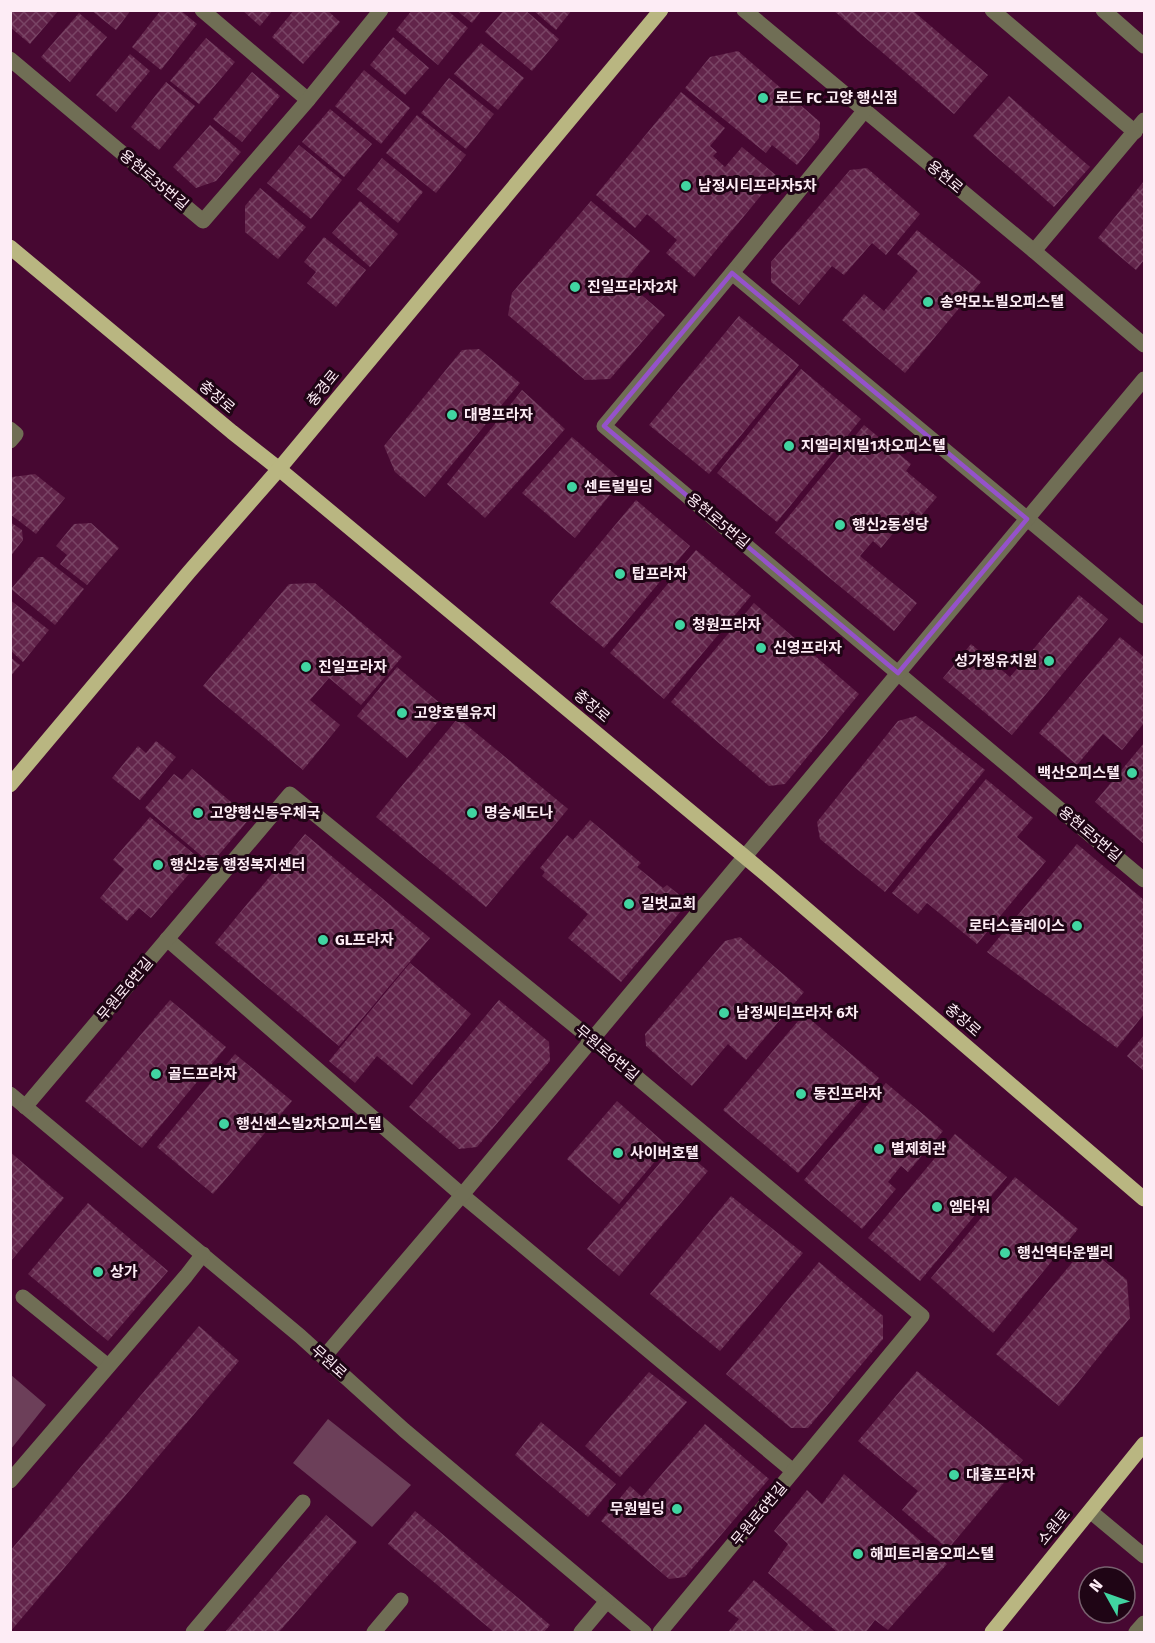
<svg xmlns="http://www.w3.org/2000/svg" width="1155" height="1643" font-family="'Fira Sans','Noto Sans KR',sans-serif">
	<defs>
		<pattern id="building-cross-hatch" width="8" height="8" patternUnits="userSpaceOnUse" patternTransform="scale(1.5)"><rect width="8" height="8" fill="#62244a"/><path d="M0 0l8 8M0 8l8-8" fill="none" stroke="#794465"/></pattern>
	</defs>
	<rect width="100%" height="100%" fill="#470832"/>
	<g fill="#6c3f59">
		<polygon points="11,1375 46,1405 11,1449"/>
		<polygon points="328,1419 411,1485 372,1527 293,1463"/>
	</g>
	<g fill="url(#building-cross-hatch)">
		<polygon points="10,10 59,10 30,44 10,27"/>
		<polygon points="91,10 131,10 116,30"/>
		<polygon points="161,10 180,10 197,24 161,70 132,47"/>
		<polygon points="242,10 273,10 260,26"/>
		<polygon points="294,10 327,10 340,22 303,64 272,37"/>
		<polygon points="412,10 447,10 468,28 438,65 396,30"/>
		<polygon points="456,10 482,10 472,23"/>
		<polygon points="504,10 525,10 559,39 532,71 485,32"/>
		<polygon points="533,10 572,10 556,30"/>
		<polygon points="833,10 912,10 988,75 954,114"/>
		<polygon points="79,13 107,37 70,82 41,57"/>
		<polygon points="393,37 429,68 405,95 370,65"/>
		<polygon points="206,38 235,62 199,104 170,81"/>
		<polygon points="481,43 524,78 498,110 454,74"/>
		<polygon points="738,51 820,122 819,138 797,165 772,145 766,153 685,88 710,57"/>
		<polygon points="130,54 150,71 116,112 96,95"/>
		<polygon points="364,70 410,108 381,144 335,106"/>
		<polygon points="252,72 280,96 242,142 213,119"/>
		<polygon points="449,78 494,114 466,149 421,113"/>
		<polygon points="166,82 195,106 159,150 131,127"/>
		<polygon points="681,92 725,128 710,146 717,152 713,156 725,167 742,147 777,176 694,277 666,253 677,240 647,214 635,228 596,195"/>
		<polygon points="1009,96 1090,167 1054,207 973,136"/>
		<polygon points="330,109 372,144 344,177 302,142"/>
		<polygon points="417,115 466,155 436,193 386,153"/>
		<polygon points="210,125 241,152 216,181 196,188 173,167"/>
		<polygon points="299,145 342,180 311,219 267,183"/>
		<polygon points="382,158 423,192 398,223 357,189"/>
		<polygon points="867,168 920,214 886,255 872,243 844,275 832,266 799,305 771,282 771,262 850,170"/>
		<polygon points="1144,181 1144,260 1136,270 1098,238"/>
		<polygon points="260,188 306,227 278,259 245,232 245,206"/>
		<polygon points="360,201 398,234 370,267 332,233"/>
		<polygon points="591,201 650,251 625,281 665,315 610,379 585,380 508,315 512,293"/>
		<polygon points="917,230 981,282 905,373 842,320 864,294 884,311 918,271 897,254"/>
		<polygon points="324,237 366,270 336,307 307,283 316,272 304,262"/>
		<polygon points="739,316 799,365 709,474 649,425"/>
		<polygon points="479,349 520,383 425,497 395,472 384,446 462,350"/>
		<polygon points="801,369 861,419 777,522 717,473"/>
		<polygon points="522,390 565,429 485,518 447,484"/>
		<polygon points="864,425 911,464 906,471 937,497 920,517 912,510 881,548 873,541 860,556 917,603 894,631 775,533"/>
		<polygon points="572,437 622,480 575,538 522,493"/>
		<polygon points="35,474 65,498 36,534 10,514 10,479 12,477"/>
		<polygon points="636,500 690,546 604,648 550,603"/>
		<polygon points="10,522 22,530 23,540 10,557"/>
		<polygon points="91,523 119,548 87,585 60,564 67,555 56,546 74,524"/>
		<polygon points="696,550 751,596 664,699 610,653"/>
		<polygon points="38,557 43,557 84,589 55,625 11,589"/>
		<polygon points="315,583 402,657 361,705 329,678 310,700 340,725 303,770 203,686 289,584"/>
		<polygon points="1079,595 1108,619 1012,735 943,678 971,644 1010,677"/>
		<polygon points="10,600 49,630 23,662 10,650"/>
		<polygon points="754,603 859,694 785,784 769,786 671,702"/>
		<polygon points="1120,637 1144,657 1144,723 1122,750 1103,734 1077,765 1039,733"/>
		<polygon points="10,657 20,665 10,677"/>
		<polygon points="397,667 448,710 407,758 357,716"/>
		<polygon points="916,716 985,770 885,892 820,839 817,822 898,721"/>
		<polygon points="458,718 568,809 486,907 376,817"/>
		<polygon points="156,741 176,757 140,800 112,778 138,746 146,753"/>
		<polygon points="1144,743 1144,844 1095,802"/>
		<polygon points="192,769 250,818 211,864 145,808 174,774 182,780"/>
		<polygon points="986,779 1033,818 1017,837 1046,861 977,944 927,903 918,914 892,893"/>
		<polygon points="150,817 201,860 151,918 139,908 127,921 100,898 124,869 113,860"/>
		<polygon points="590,820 641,863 637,867 663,888 667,885 682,897 681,911 621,982 568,938 588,914 542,876 545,872 540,868 567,835 573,840"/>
		<polygon points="305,834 430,938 339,1046 215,943"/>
		<polygon points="1077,844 1144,900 1144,1014 1117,1048 987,952"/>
		<polygon points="740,937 804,992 746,1060 728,1044 692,1086 646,1046 645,1034 725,941"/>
		<polygon points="410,963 471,1014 412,1085 377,1056 355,1083 329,1061"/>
		<polygon points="170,1000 226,1047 142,1148 85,1101"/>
		<polygon points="499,1000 549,1042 550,1061 477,1147 459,1149 409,1107"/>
		<polygon points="804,1014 879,1078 798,1173 723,1110"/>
		<polygon points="1144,1035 1144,1071 1127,1056"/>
		<polygon points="235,1054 292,1101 213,1194 157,1147"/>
		<polygon points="886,1083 943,1131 908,1172 901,1166 888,1182 896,1189 862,1229 804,1180"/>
		<polygon points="617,1101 668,1146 619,1204 567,1159"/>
		<polygon points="955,1134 1007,1177 920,1281 868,1238"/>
		<polygon points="676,1144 708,1171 619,1276 587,1249"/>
		<polygon points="10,1152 64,1198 10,1262"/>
		<polygon points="1015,1177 1078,1229 993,1333 931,1278"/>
		<polygon points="731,1196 803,1253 720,1351 650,1294"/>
		<polygon points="88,1203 168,1271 108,1341 28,1274"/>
		<polygon points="1086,1246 1127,1280 1130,1318 1059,1406 996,1354"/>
		<polygon points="819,1262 883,1316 883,1339 808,1428 791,1428 726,1374"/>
		<polygon points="199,1326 239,1361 10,1632 10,1551"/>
		<polygon points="917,1371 1023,1460 948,1549 902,1510 918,1491 858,1441"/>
		<polygon points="649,1372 687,1402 620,1477 585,1446"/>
		<polygon points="541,1422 616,1484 588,1517 515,1455"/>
		<polygon points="705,1424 769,1479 685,1577 669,1579 601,1521 630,1486 642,1497"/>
		<polygon points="844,1474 947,1564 888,1630 875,1620 866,1632 837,1632 768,1573 788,1544 774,1531 807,1490 822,1504"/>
		<polygon points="415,1511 550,1625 544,1632 494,1632 388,1544"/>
		<polygon points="326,1515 357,1542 279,1632 225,1632"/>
		<polygon points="754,1580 815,1632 728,1632 739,1619 728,1611"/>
	</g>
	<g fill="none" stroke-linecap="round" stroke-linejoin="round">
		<g stroke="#706e55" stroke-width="15">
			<polyline points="202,10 308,100"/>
			<polyline points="744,10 1034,251 1144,345"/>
			<polyline points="992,10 1135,132"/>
			<polyline points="1103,10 1144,46"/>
			<polyline points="10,59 203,221 308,100 381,10"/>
			<polyline points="865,110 732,273 604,426 1144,880"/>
			<polyline points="1034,251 1144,120"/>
			<polyline points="732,273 1144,616"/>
			<polyline points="10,429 16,434 10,441"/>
			<polyline points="167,939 462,1195 793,1471"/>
			<polyline points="10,1094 300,1336 404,1430 644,1632"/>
			<polyline points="25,1107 290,794 591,1039 922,1316 660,1632"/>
			<polyline points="23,1297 108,1366"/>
			<polyline points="324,1357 462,1195 1144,379"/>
			<polyline points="10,1481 186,1276 203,1254"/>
			<polyline points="1090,1511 1144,1556"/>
			<polyline points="193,1632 303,1502"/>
			<polyline points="374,1632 401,1600"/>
			<polyline points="581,1632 607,1601"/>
			<polyline points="1136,1632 1144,1623"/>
		</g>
		<g stroke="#b9b681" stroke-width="15">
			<polyline points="10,247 232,432 279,469 769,877 1144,1199"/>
			<polyline points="10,785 189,572 279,469 661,10"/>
			<polyline points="992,1632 1144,1444"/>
		</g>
	</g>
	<path fill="none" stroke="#9552ca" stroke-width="4.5" stroke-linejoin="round" d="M732,273L1027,519L898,673L604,426Z"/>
	<g fill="#41d4a1" stroke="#1f0515" stroke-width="2">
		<circle cx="763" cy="98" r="6"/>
		<circle cx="686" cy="186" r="6"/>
		<circle cx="575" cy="287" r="6"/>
		<circle cx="928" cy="302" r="6"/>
		<circle cx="452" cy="415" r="6"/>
		<circle cx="789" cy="446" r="6"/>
		<circle cx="572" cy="487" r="6"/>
		<circle cx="840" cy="525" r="6"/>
		<circle cx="620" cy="574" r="6"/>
		<circle cx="680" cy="625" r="6"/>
		<circle cx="761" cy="648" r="6"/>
		<circle cx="1049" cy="661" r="6"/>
		<circle cx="306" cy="667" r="6"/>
		<circle cx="402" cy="713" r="6"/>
		<circle cx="1132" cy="773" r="6"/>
		<circle cx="198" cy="813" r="6"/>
		<circle cx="472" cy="813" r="6"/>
		<circle cx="158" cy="865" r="6"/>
		<circle cx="629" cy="904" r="6"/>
		<circle cx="1077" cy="926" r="6"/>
		<circle cx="323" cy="940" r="6"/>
		<circle cx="724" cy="1013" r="6"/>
		<circle cx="156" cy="1074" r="6"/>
		<circle cx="801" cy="1094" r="6"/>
		<circle cx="224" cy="1124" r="6"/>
		<circle cx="879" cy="1149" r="6"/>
		<circle cx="618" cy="1153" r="6"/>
		<circle cx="937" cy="1207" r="6"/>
		<circle cx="1005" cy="1253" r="6"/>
		<circle cx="98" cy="1272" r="6"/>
		<circle cx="954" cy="1475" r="6"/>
		<circle cx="677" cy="1509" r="6"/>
		<circle cx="858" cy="1554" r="6"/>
	</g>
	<g text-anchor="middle" stroke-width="6" stroke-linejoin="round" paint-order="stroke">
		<g font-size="15" font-weight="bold" fill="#fdecf5" stroke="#1f0515" text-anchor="start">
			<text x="775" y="103">로드 FC 고양 행신점</text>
			<text x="698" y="191">남정시티프라자5차</text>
			<text x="587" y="292">진일프라자2차</text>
			<text x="940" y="307">송악모노빌오피스텔</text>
			<text x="464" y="420">대명프라자</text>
			<text x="801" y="451">지엘리치빌1차오피스텔</text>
			<text x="584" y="492">센트럴빌딩</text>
			<text x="852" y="530">행신2동성당</text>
			<text x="632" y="579">탑프라자</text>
			<text x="692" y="630">청원프라자</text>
			<text x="773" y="653">신영프라자</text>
			<text x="1037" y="666" text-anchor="end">성가정유치원</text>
			<text x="318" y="672">진일프라자</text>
			<text x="414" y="718">고양호텔유지</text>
			<text x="1120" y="778" text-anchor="end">백산오피스텔</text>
			<text x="210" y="818">고양행신동우체국</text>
			<text x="484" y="818">명승세도나</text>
			<text x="170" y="870">행신2동 행정복지센터</text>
			<text x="641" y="909">길벗교회</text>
			<text x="1065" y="931" text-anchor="end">로터스플레이스</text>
			<text x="335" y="945">GL프라자</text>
			<text x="736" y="1018">남정씨티프라자 6차</text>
			<text x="168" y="1079">골드프라자</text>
			<text x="813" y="1099">동진프라자</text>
			<text x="236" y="1129">행신센스빌2차오피스텔</text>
			<text x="891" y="1154">별제회관</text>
			<text x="630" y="1158">사이버호텔</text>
			<text x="949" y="1212">엠타워</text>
			<text x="1017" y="1258">행신역타운밸리</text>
			<text x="110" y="1277">상가</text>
			<text x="966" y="1480">대흥프라자</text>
			<text x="665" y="1514" text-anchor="end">무원빌딩</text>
			<text x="870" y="1559">해피트리움오피스텔</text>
		</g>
		<g font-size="15" fill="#fdecf5" stroke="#1f0515">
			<text transform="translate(945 177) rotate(40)" y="5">용현로</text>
			<text transform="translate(154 180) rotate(40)" y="5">용현로35번길</text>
			<text transform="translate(323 388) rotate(-51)" y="5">충경로</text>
			<text transform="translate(217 397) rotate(40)" y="5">충장로</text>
			<text transform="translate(718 521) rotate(40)" y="5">용현로5번길</text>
			<text transform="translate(592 706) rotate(40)" y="5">충장로</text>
			<text transform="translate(1090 834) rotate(40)" y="5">용현로5번길</text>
			<text transform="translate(125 989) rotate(-50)" y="5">무원로6번길</text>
			<text transform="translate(963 1020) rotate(41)" y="5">충장로</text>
			<text transform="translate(607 1053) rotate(40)" y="5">무원로6번길</text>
			<text transform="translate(329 1362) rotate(42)" y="5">무원로</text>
			<text transform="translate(759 1514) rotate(-50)" y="5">무원로6번길</text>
			<text transform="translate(1054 1527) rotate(-51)" y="5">소원로</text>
		</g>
	</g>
	<rect width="1155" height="1643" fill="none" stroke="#fdecf5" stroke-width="24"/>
	<g transform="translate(1107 1595) rotate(310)"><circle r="28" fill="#1f0515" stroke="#78616f" stroke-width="1.5"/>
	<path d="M0-4.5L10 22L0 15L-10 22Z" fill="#41d4a1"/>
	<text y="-9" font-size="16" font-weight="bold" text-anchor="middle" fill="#fdecf5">N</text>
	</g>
</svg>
